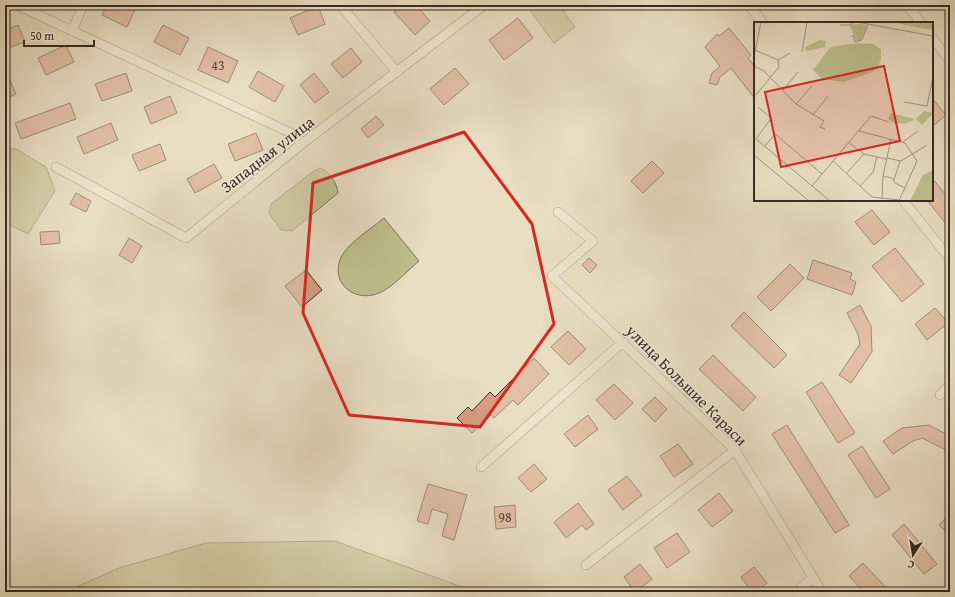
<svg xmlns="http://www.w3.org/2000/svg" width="955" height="597" font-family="'Gentium Book Plus',serif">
	<rect width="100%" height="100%" fill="#e9dec2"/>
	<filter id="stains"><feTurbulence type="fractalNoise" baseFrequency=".005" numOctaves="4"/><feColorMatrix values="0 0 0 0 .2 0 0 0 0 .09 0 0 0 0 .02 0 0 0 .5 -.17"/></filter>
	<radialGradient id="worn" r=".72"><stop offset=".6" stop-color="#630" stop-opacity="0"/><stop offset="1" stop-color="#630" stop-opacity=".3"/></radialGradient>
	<g fill="#bfbf8e" stroke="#7c7558">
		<polygon points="526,5 559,5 575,27 554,43"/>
		<polygon points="5,149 16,149 46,167 55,191 28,234 5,222"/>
		<path d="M320,168C329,170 338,185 338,193L292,231L281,230L269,213L271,204L314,171Z"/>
		<path d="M384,218L419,261C408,270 392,288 379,293C353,304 327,280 343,254C352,240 371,229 384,218Z"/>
		<polygon points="335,541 476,592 65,592 119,568 206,543"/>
	</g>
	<g fill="#d79c83" stroke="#382b23">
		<polygon points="107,5 137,5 127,27 102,15"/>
		<polygon points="402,5 416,5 430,21 415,35 394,12"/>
		<polygon points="318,6 325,24 298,35 290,18"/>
		<polygon points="518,18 533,38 504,60 489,40"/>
		<polygon points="18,25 25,42 5,49 5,30"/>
		<polygon points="163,25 189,38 180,55 154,42"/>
		<polygon points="729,28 751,55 748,58 755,67 755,99 731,68 720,77 717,85 709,83 712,73 720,66 705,47 717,34 719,36"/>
		<polygon points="66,45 74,62 46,75 38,58"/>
		<polygon points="208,47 238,61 228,83 198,70"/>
		<polygon points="351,48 362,62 343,78 331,64"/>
		<polygon points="455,68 469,84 444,105 430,89"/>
		<polygon points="5,69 16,94 5,99"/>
		<polygon points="258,71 284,86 275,102 249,87"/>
		<polygon points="126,73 132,91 102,101 95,84"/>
		<polygon points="314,73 329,92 315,103 300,85"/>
		<polygon points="170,96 177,113 151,124 144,107"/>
		<polygon points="932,98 946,115 932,127"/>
		<polygon points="70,103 76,119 21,139 15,123"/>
		<polygon points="376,116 384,125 368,138 361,129"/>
		<polygon points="111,123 118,140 84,154 77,137"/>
		<polygon points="256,133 263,150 235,161 228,144"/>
		<polygon points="160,144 166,160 139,171 132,155"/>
		<polygon points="652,161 664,173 643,193 631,181"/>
		<polygon points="214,164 222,178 195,193 187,179"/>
		<polygon points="932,178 945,194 950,190 950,229 927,200 932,200"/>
		<polygon points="76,193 91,201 86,212 70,204"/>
		<polygon points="872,210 890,232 874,245 855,222"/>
		<polygon points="59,231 60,243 41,245 40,232"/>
		<polygon points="129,238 142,246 132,263 119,255"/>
		<polygon points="895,248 924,284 902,302 872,266"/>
		<polygon points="589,258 597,265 590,273 582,265"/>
		<polygon points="813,260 852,273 850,279 856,282 852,295 807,279"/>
		<polygon points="790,264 804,278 771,311 757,297"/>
		<polygon points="306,270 322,290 302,307 285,286"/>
		<polygon points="860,305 871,326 872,352 851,383 839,375 860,344 858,334 847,313"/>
		<polygon points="935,308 948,323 927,340 915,324"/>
		<polygon points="744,312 787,355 774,368 731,326"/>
		<polygon points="568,331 586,349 569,365 551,347"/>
		<polygon points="713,355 756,397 743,411 699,369"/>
		<polygon points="534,358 549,374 518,405 513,400 494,418 491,415 472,433 457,418 468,407 472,411 490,392 495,397"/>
		<polygon points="822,382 855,433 838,443 806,392"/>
		<polygon points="614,384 633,403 615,420 596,400"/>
		<polygon points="655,397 667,409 655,422 642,409"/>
		<polygon points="588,415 598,429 575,447 564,434"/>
		<polygon points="787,425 849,525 835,533 772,434"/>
		<polygon points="929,425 950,436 950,452 922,438 913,441 893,454 883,441 902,428"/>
		<polygon points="678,444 693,464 674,477 660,456"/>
		<polygon points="862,446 890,489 876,498 848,455"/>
		<polygon points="534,464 547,479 531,492 518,478"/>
		<polygon points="627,476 642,495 623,510 608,490"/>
		<polygon points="428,484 467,495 454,540 442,536 448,514 432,509 428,524 417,521"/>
		<polygon points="719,493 733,511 712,527 698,510"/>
		<polygon points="578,503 594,524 586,530 582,525 566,538 554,522"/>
		<polygon points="515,505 516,527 496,529 494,507"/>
		<polygon points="950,514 950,536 939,525"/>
		<polygon points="904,524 937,564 924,574 892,535"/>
		<polygon points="677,533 690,552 667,568 654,548"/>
		<polygon points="863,563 890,592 864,592 849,576"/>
		<polygon points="640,564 652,579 635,592 624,577"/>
		<polygon points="754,567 767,583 755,592 752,592 741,577"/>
	</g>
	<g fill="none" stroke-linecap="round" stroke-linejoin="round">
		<defs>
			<g id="street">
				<polyline points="17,5 291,133 303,143"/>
				<polyline points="340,5 397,72"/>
				<polyline points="749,5 763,23"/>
				<polyline points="907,5 921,23"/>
				<polyline points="72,31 83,5"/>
				<polyline points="932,38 950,61"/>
				<polyline points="56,167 186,238 303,143 484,5"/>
				<polyline points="903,200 950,259"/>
				<polyline points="558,212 593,241 552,276 735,450 822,592"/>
				<polyline points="940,395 950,385"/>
				<polyline points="481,467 623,342"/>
				<polyline points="586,565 735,450"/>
				<polyline points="796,592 813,578"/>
			</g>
		</defs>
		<use href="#street" stroke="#64584b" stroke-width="10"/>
		<use href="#street" stroke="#f1ead7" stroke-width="9"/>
	</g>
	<path d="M0 0H955V597H0ZM464,132L532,224L554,324L480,427L349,415L303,313L313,183Z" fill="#e9dec2" fill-opacity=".55" fill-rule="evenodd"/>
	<path fill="none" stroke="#d62828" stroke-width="3" stroke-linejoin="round" d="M464,132L532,224L554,324L480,427L349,415L303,313L313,183Z"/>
	<g text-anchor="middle" stroke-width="3" stroke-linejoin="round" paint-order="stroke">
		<g font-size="14" fill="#60473b">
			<text x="218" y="70">43</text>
			<text x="505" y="522">98</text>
		</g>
		<g font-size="16" fill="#382b23" stroke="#f1ead7">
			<text transform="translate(267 154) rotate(-38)" y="6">Западная улица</text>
			<text transform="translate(687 385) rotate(45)" y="6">улица Большие Караси</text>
		</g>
	</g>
	<g transform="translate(754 22)">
		<rect width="179" height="179" fill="#e9dec2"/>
		<path d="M137,0H179V8H178ZM106,2L113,3L107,18L102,19L96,3ZM66,18L72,19L71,25L52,29L51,25ZM104,21L119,22L127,27V37L124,46L116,51L90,60L68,57L59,48L77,25ZM170,89L179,91L168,103L162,97ZM137,91L160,97V98L150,102L140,101L134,97ZM179,148V179H156L169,153Z" fill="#bfbf8e"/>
		<path fill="none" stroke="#a29682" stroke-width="1" d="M103,0L179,14M86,3H97L98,0M97,15L99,13L101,20L108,18L114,2M1,28L24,38L36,31M48,30L53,0M0,34L7,0M0,44L10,49L42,82L70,99L66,105L71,107M29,68L44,50M2,73L25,45L24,38M150,80L173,84L179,55M42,82L58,64M4,85L17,96M59,93L74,74M18,95L2,117L76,179M105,109L151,121L163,139L145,179M149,120L164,109M95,121L110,132L132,137M11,124L21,112L68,152M0,133L55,179M133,136L147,139L173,123M79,139L118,175L146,178M92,152L110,132M129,154L138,156L141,161L151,166M140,158L146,139M58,164L117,94L135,100M106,164L119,150L123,135M128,177L129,154L137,117"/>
		<path fill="#d62828" fill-opacity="0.15" stroke="#d62828" stroke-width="2" d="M130,44L146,119L27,145L11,70Z"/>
		<rect width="179" height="179" fill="none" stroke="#382b23" stroke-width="2"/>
	</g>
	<rect width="955" height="597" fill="none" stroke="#e9dec2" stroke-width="20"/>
	<rect x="6" y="6" width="943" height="585" fill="none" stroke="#382b23" stroke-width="2"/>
	<rect x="10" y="10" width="935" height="577" fill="none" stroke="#382b23"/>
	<g transform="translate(913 555) rotate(192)" stroke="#f1ead7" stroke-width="3" paint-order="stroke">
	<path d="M0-3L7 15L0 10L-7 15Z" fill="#382b23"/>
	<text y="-6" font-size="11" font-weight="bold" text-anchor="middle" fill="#382b23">С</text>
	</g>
	<path d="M24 40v6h70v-6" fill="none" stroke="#382b23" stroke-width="2"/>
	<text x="30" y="40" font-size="12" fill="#382b23" stroke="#f1ead7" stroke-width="3" paint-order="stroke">50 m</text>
	<rect width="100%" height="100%" filter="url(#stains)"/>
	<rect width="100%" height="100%" fill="url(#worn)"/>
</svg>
